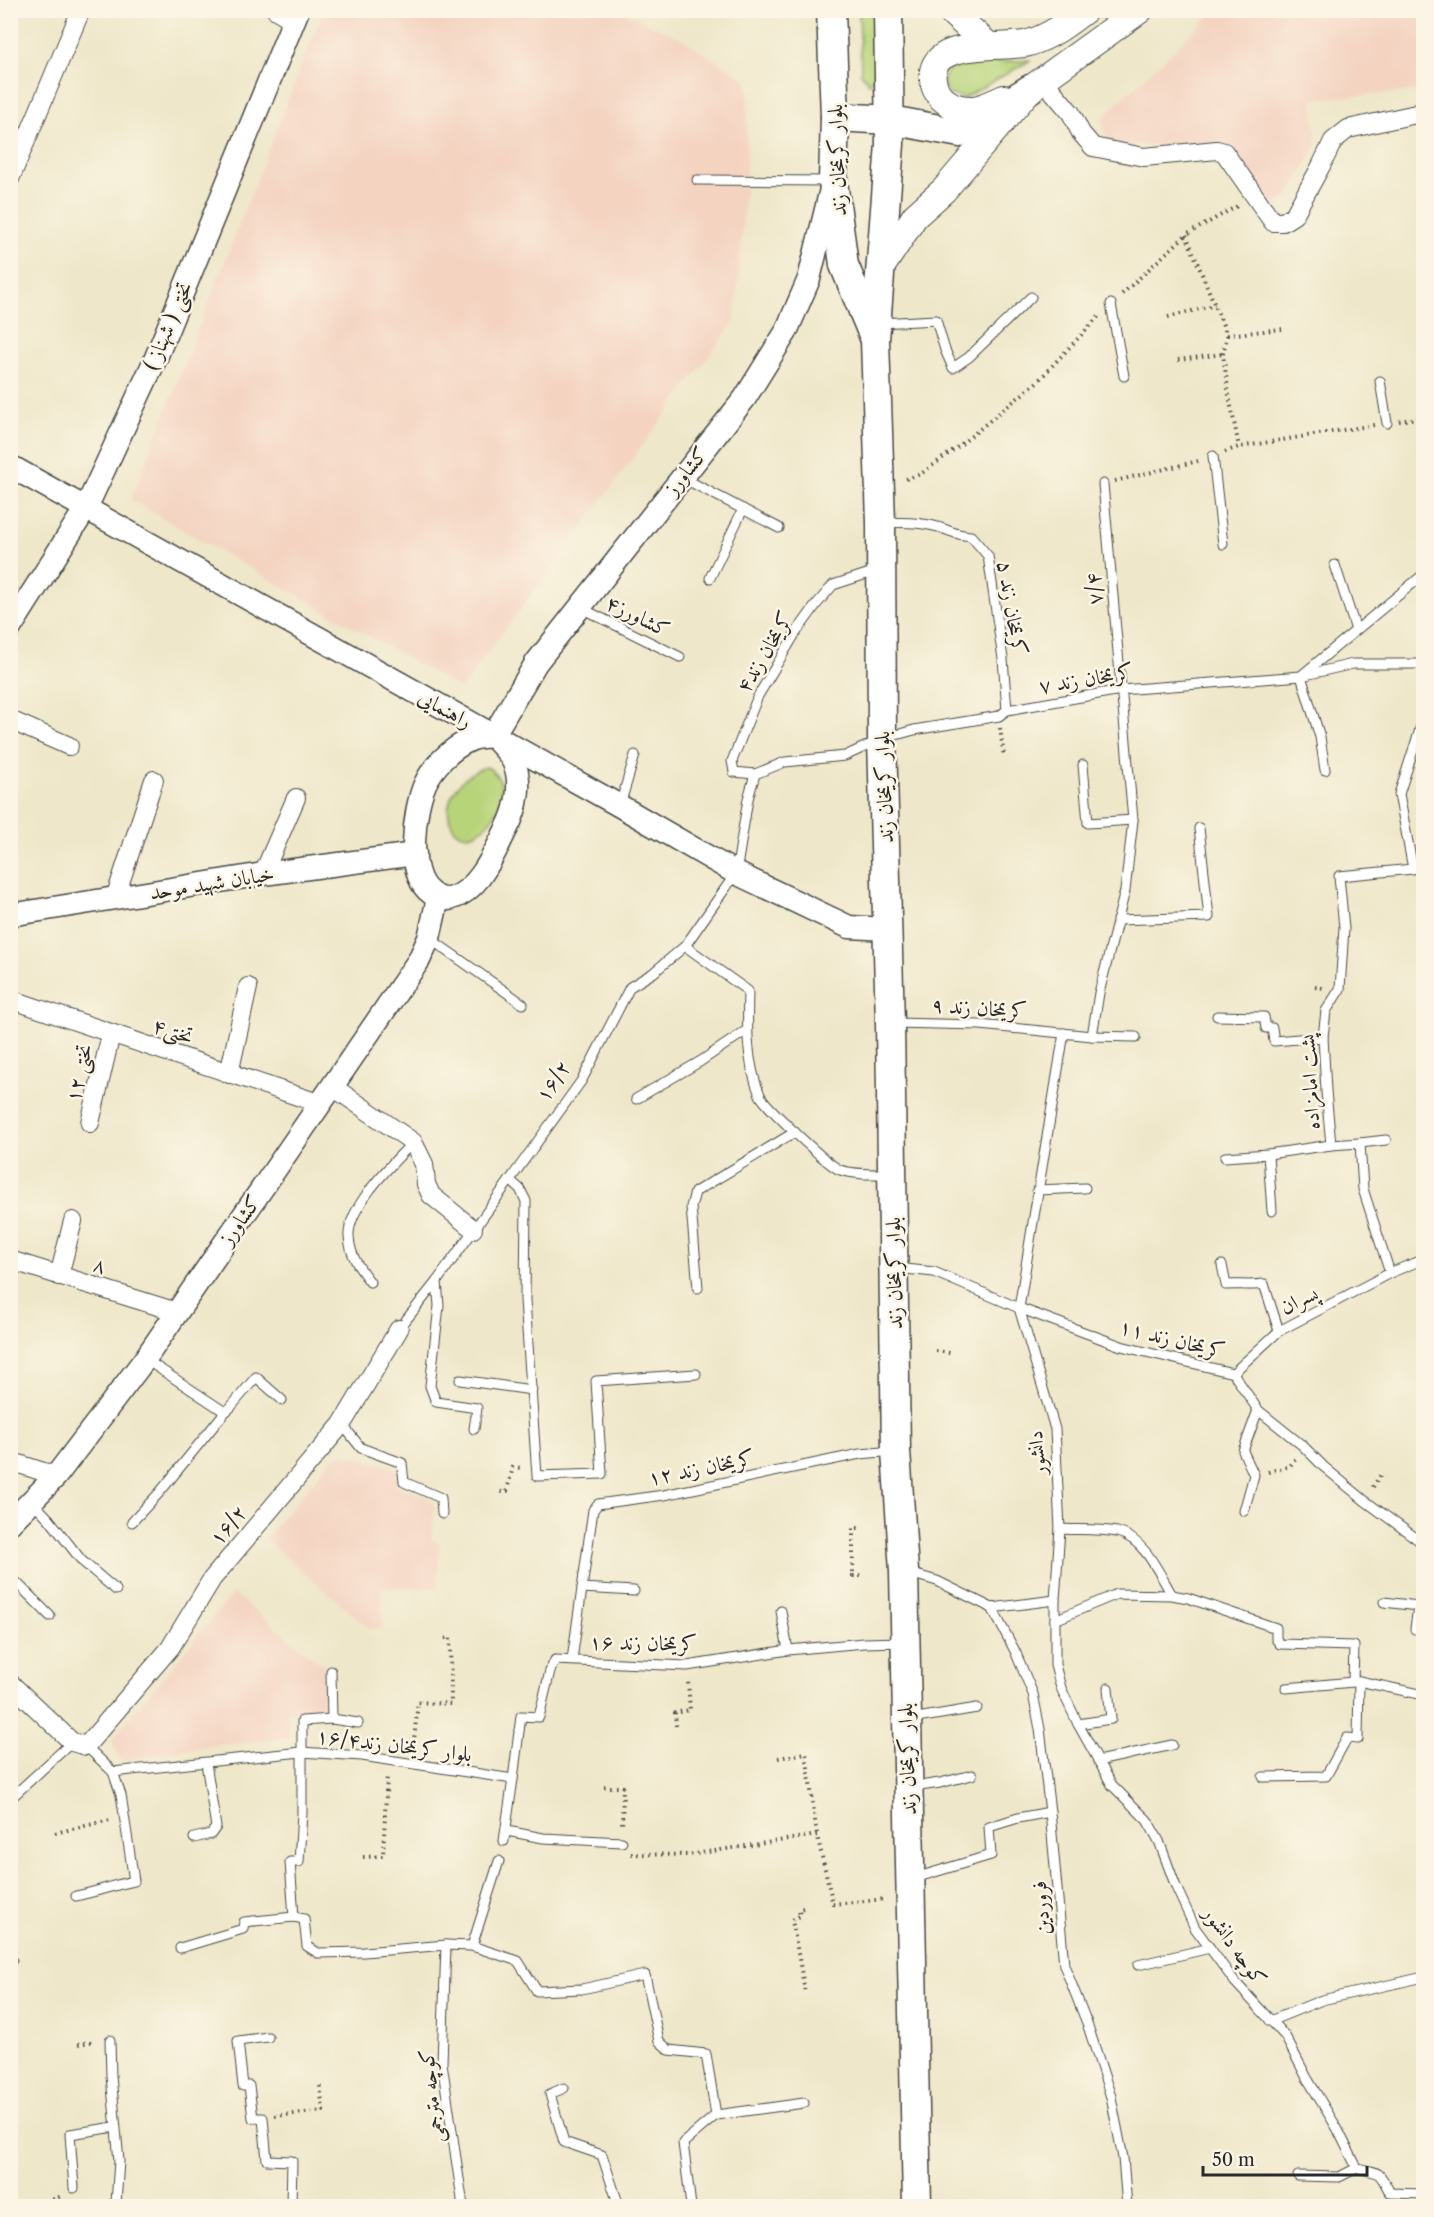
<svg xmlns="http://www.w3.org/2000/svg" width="1434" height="2217" font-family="'Libre Caslon Text',Amiri,serif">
	<rect width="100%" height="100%" fill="#fcf5e5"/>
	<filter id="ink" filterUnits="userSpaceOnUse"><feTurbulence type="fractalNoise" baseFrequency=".0167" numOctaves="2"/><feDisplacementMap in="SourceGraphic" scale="12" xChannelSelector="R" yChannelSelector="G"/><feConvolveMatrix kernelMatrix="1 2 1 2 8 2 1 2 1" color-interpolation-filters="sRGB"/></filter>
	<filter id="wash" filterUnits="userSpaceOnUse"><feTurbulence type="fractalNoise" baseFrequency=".008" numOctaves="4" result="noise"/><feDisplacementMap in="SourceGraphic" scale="24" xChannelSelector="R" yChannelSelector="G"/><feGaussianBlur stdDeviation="1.35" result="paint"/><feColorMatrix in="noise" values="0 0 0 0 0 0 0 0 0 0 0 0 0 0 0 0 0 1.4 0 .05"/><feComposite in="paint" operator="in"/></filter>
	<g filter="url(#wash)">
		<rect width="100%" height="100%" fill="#eee7c9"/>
		<g fill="#f4d3c1">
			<polygon points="323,11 622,11 684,40 748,81 746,180 735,321 461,689 131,500"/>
			<polygon points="1215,11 1423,11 1423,86 1418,91 1312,99 1317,145 1287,198 1273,206 1224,142 1120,146 1107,139 1101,119"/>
			<polygon points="340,1454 393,1466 398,1473 395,1486 428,1497 435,1506 432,1540 439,1541 438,1588 381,1587 383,1629 370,1629 265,1539 333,1458"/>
			<polygon points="233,1593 318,1662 324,1664 324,1712 287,1713 289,1738 202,1747 120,1761 112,1739"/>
		</g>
		<g fill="#b8d479" stroke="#728052" stroke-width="1.5">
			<polygon points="859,11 882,11 878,77 869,83 861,73"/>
			<polygon points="1031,60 964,98 948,94 943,82 949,69 980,63"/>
			<path d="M487,767C530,793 467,863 451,823C441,799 464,772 487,767Z"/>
		</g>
	</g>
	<g filter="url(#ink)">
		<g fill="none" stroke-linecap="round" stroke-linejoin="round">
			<defs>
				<g id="service">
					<polyline points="697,180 830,181"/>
					<polyline points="1111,304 1124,376"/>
					<polyline points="879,323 936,320 945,350 953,368 969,357 1031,297"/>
					<polyline points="1380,381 1387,423"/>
					<polyline points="1213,456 1223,544"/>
					<polyline points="683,478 779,528"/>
					<path d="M884,523C902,522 920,522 938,527C951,531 956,535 971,536L988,556L1003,659L1007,710"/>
					<polyline points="1335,565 1356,630"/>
					<polyline points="710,578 743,509"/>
					<polyline points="581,608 680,657"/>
					<polyline points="1302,675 1424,574"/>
					<polyline points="1301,676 1320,737 1325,770"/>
					<polyline points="1083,765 1088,823 1133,820"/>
					<polyline points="755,774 734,772 732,761 758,696 795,634 816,605 833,585 876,571"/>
					<polyline points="620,805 635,755"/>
					<polyline points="1117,920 1209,917 1199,828"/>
					<polyline points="429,938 523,1004"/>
					<path d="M685,946L748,991C747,1026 746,1061 760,1095C766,1107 828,1165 840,1170C856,1175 874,1174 890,1174"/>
					<polyline points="1217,1016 1264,1017 1266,1028 1272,1028 1274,1041 1323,1037"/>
					<polyline points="894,1023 980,1025 1092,1036 1099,993 1125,891 1133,820 1103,484"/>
					<path d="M1064,1033L1019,1308L1055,1429L1060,1529L1055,1600V1665L1061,1688L1078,1724L1112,1785L1147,1820L1159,1841L1176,1887L1195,1928L1235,1982L1285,2036L1307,2078L1337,2128L1357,2168C1381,2173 1379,2171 1390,2193L1424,2194"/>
					<polyline points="1092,1036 1136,1037"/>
					<polyline points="636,1099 701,1061 747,1030"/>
					<polyline points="1360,1143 1386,1140"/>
					<polyline points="1268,1154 1272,1211"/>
					<polyline points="1225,1157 1268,1154 1331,1145"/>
					<polyline points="510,1180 520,1189 526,1201 525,1300 537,1476 602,1474 596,1381 696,1374"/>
					<polyline points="1037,1190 1085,1188"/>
					<path d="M1222,1265L1226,1285C1239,1284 1251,1286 1264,1284L1279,1331"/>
					<polyline points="896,1268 934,1272 1019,1308 1121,1346 1233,1373 1258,1410 1303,1446 1324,1467 1364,1500 1424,1544"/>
					<polyline points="1390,1273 1363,1189 1360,1143 1331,1145 1326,1091 1323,1037 1326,1011 1340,989 1344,928 1339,876 1413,869 1399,794 1424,717"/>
					<polyline points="437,1281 439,1306 430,1386 436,1402 477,1408 474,1429"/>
					<path d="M370,1282C359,1268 350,1255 349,1237C347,1207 394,1162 413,1142"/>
					<polyline points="698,1288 691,1207 695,1192 795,1132"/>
					<polyline points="406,1320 437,1281 582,1080 630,987 653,973 685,946 736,873 748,799 755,774 785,762 845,756 882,739 914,730 999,716 1007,710 1121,690 1301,676 1353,664 1424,664"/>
					<polyline points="145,1359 225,1412 230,1408 256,1377 282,1400"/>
					<polyline points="1233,1373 1279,1331 1390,1273 1424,1259"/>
					<polyline points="460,1380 532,1390"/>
					<polyline points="342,1424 361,1448 402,1463 404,1482 441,1498 442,1514"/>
					<polyline points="33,1502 49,1519 82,1561 116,1590"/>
					<polyline points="1244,1511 1254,1475 1243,1451 1258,1410"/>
					<polyline points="132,1522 160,1492 225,1412"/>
					<path d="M1060,1529C1078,1530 1099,1529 1117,1532C1144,1538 1159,1573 1172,1595"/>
					<polyline points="906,1572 937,1581 992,1608 1055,1600"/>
					<polyline points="10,1576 50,1616"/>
					<polyline points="582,1588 634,1591"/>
					<polyline points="1384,1602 1418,1606 1415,1629 1424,1631"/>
					<polyline points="992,1608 1015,1651 1033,1694 1040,1729 1050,1812 1064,1965 1087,2023 1111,2097 1123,2158 1127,2206"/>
					<polyline points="781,1611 788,1650"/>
					<polyline points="1055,1620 1117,1594 1172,1595 1188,1598 1276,1628 1276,1639 1280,1644 1354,1646 1353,1682 1359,1681 1424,1695"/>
					<polyline points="572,1660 593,1510 598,1504 664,1495 860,1454 894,1451"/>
					<polyline points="331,1671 332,1719"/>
					<polyline points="1286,1688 1353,1682"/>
					<polyline points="911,1719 977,1708"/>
					<polyline points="1078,1724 1111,1719 1108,1688"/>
					<polyline points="86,1746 113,1772 301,1752 362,1756 513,1779 504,1841"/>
					<polyline points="1098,1761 1172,1745"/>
					<polyline points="1263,1777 1326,1776 1347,1738 1358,1739 1359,1681"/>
					<polyline points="513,1779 521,1716 539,1717 550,1671 555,1660 687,1666 788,1650 864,1643 902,1642"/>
					<polyline points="913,1787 940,1783 972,1775"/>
					<polyline points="10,1799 72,1742"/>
					<polyline points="507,1831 543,1838 622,1842"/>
					<polyline points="194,1838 211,1834 216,1827 206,1763"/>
					<polyline points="915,1878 991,1855 989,1827 1018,1818 1050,1812"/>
					<path d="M76,1896C96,1892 114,1885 134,1881L121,1795L113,1772"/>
					<polyline points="294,1917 290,1862 299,1862 302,1813 302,1721 332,1719 358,1723"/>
					<polyline points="446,1945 442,2063 463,2206"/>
					<polyline points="472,1946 499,1861"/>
					<polyline points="180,1948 243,1929 244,1922 294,1917 304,1919 307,1946 318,1953 364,1952 446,1945 472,1946 518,1961 537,1991 582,1989 645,1975 659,2041 669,2050 706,2054 716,2115 683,2143 691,2206"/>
					<polyline points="10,1961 12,1960"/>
					<polyline points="1138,1965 1210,1948"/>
					<polyline points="1270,2021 1322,2000 1424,1977"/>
					<polyline points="268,2037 238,2041 243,2086 249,2086 253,2118 263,2118 267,2160 292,2161 291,2206"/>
					<polyline points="110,2040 111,2076 119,2161 116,2203 110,2206"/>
					<polyline points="564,2088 550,2094 564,2142 602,2155 619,2206"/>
					<polyline points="716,2115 804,2103"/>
					<polyline points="1298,2176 1339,2177 1357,2168"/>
					<polyline points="74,2188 70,2134 115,2127"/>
				</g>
				<g id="minor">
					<polyline points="276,10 293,20"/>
					<polyline points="1043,80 1071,113 1081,133 1093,147 1144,157 1217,150 1224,152 1273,222 1283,222 1294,215 1321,166 1333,141 1348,129 1416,114 1424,110"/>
					<polyline points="10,179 81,10"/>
					<polyline points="10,720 69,746"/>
					<polyline points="263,874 296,798"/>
					<polyline points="115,898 154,780"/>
					<polyline points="10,999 321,1104"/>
					<polyline points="229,1074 248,987"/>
					<polyline points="333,1087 413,1142 424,1164 426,1184 431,1195 473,1229"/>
					<polyline points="90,1123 111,1034"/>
					<polyline points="10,1260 177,1312"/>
					<polyline points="59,1276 73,1221"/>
					<polyline points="10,1461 56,1476"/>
					<polyline points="10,1683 72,1742 86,1746 170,1648 212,1579 342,1424 399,1329"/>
				</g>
				<g id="tertiary">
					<polyline points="10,466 620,806 736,873 849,927 888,929"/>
					<polyline points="10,628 86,508 155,360 298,10"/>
					<polyline points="493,736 536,663 745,398 786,332 809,279 831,189"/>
					<path d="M493,736C499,744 509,752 513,761C523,781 517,809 507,828C495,851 480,890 452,898C444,901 437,898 431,893C405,875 414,809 425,784C433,766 452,748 470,740C477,737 486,737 493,736Z"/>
					<polyline points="10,915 263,874 415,854"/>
					<polyline points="10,1523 56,1476 145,1359 419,960 429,938 438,898"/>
				</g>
				<g id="secondary">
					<polyline points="949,10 989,46"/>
					<path d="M1004,98C995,102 983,108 974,109C954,110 936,100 933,80C927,37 1004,50 1029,43C1051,36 1067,24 1085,10"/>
					<polyline points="881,268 915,216 944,190 1030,89 1140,10"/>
				</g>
				<g id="primary">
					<polyline points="831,10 835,117 833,181 844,265 873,335"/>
					<polyline points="888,10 890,144 875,340 881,523 882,739 890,1023 896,1451 904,1571 917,2206"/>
					<polyline points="835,117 891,120 960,133 1030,89"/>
				</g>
			</defs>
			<use href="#service" stroke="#484743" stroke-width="11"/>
			<use href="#minor" stroke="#484743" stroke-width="20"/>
			<use href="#tertiary" stroke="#484743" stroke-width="25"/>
			<use href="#secondary" stroke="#484743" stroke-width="28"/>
			<use href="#primary" stroke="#484743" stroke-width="31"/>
			<g stroke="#484743" stroke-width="4" stroke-dasharray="1.5 4.5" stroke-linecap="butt">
				<polyline points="1186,235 1227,335 1223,354 1229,396 1239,447"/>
				<polyline points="1122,294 1186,235 1239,205"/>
				<polyline points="1168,317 1215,305"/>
				<polyline points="1227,335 1282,329"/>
				<polyline points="1178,360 1223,354"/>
				<polyline points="1399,421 1424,417"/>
				<polyline points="1225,452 1239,447 1374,425"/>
				<polyline points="906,479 921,474 959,446 1037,382 1099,316"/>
				<polyline points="1115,481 1198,461"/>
				<polyline points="1000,728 1004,757"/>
				<polyline points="1315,987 1325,988"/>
				<polyline points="936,1351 950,1353"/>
				<polyline points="1268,1472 1290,1466 1295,1459"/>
				<polyline points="1373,1487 1382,1473"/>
				<polyline points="501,1492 507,1491 513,1467 521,1468"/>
				<polyline points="851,1576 853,1576 853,1528 862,1528"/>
				<polyline points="853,1576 863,1576"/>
				<polyline points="676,1726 675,1713 690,1710 688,1681"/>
				<polyline points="413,1749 418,1702 451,1704 450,1638 444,1638"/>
				<polyline points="778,1758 806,1753 817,1835"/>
				<polyline points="604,1787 623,1787 622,1827"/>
				<polyline points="55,1833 110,1820"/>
				<polyline points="631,1854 688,1855 817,1835 833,1904 886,1899"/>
				<polyline points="363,1857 383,1856 387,1775"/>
				<polyline points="803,1908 799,1909 800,1916 792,1920 805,1992"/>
				<polyline points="78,2044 95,2041"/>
				<polyline points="275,2116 323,2111 320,2085"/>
				<polyline points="45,2206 45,2202 62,2196"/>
			</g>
			<use href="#service" stroke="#fff" stroke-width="9"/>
			<use href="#minor" stroke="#fff" stroke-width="18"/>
			<use href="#tertiary" stroke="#fff" stroke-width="22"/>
			<use href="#secondary" stroke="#fff" stroke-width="26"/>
			<use href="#primary" stroke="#fff" stroke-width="28"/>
		</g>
	</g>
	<g text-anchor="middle" stroke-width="5" stroke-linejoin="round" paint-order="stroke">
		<g font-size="21" fill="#2b2b2b" stroke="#fcf5e5">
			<text transform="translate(837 160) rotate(-92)" y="7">بلوار کریمخان زند</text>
			<text transform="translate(168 326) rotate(-67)" y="7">تختی ( شهناز )</text>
			<text transform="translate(686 471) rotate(-51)" y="7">کشاورز</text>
			<text transform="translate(1094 589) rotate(-95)" y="7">۷/۴</text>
			<text transform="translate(1012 608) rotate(81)" y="7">کریمخان زند ۵</text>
			<text transform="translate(638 616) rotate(26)" y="7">کشاورز۴</text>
			<text transform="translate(765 652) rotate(-59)" y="7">کریمخان زند۴</text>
			<text transform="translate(1086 679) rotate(-9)" y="7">کریمخان زند ۷</text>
			<text transform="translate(445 709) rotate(29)" y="7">راهنمایی</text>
			<text transform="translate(884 787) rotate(-92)" y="7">بلوار کریمخان زند</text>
			<text transform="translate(212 883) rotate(-9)" y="7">خیابان شهید موحد</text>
			<text transform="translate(979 1008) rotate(4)" y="7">کریمخان زند ۹</text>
			<text transform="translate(173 1031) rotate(19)" y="7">تختی۴</text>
			<text transform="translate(79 1073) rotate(-77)" y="7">۱۲ تختی</text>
			<text transform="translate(553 1081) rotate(-56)" y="7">۱۶/۲</text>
			<text transform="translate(1310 1082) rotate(-93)" y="7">پشت امامزاده</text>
			<text transform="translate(240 1220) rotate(-55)" y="7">کشاورز</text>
			<text transform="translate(100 1265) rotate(17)" y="7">۸</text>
			<text transform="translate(894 1273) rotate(-91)" y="7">بلوار کریمخان زند</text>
			<text transform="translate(1299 1300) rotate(-27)" y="7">پسران</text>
			<text transform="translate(1172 1339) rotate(14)" y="7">کریمخان زند ۱۱</text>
			<text transform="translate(1037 1453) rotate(-95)" y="7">دانشور</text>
			<text transform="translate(701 1468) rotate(-11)" y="7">کریمخان زند ۱۲</text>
			<text transform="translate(228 1525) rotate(-50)" y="7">۱۶/۲</text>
			<text transform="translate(643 1643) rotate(1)" y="7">کریمخان زند ۱۶</text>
			<text transform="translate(394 1745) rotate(7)" y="7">بلوار کریمخان زند۱۶/۴</text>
			<text transform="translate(907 1759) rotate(-92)" y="7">بلوار کریمخان زند</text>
			<text transform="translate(1041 1908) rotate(-95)" y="7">فروردین</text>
			<text transform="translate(1235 1946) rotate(54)" y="7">کوچه دانشور</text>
			<text transform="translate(431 2096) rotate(-96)" y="7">کوچه مترجمی</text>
		</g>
	</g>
	<rect width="1434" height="2217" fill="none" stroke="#fcf5e5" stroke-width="36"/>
	<path d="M1203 2166v9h164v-9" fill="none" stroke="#2b2b2b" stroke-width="3"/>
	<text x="1212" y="2166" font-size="18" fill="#2b2b2b" stroke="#fcf5e5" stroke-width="4.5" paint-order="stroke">50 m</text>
</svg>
